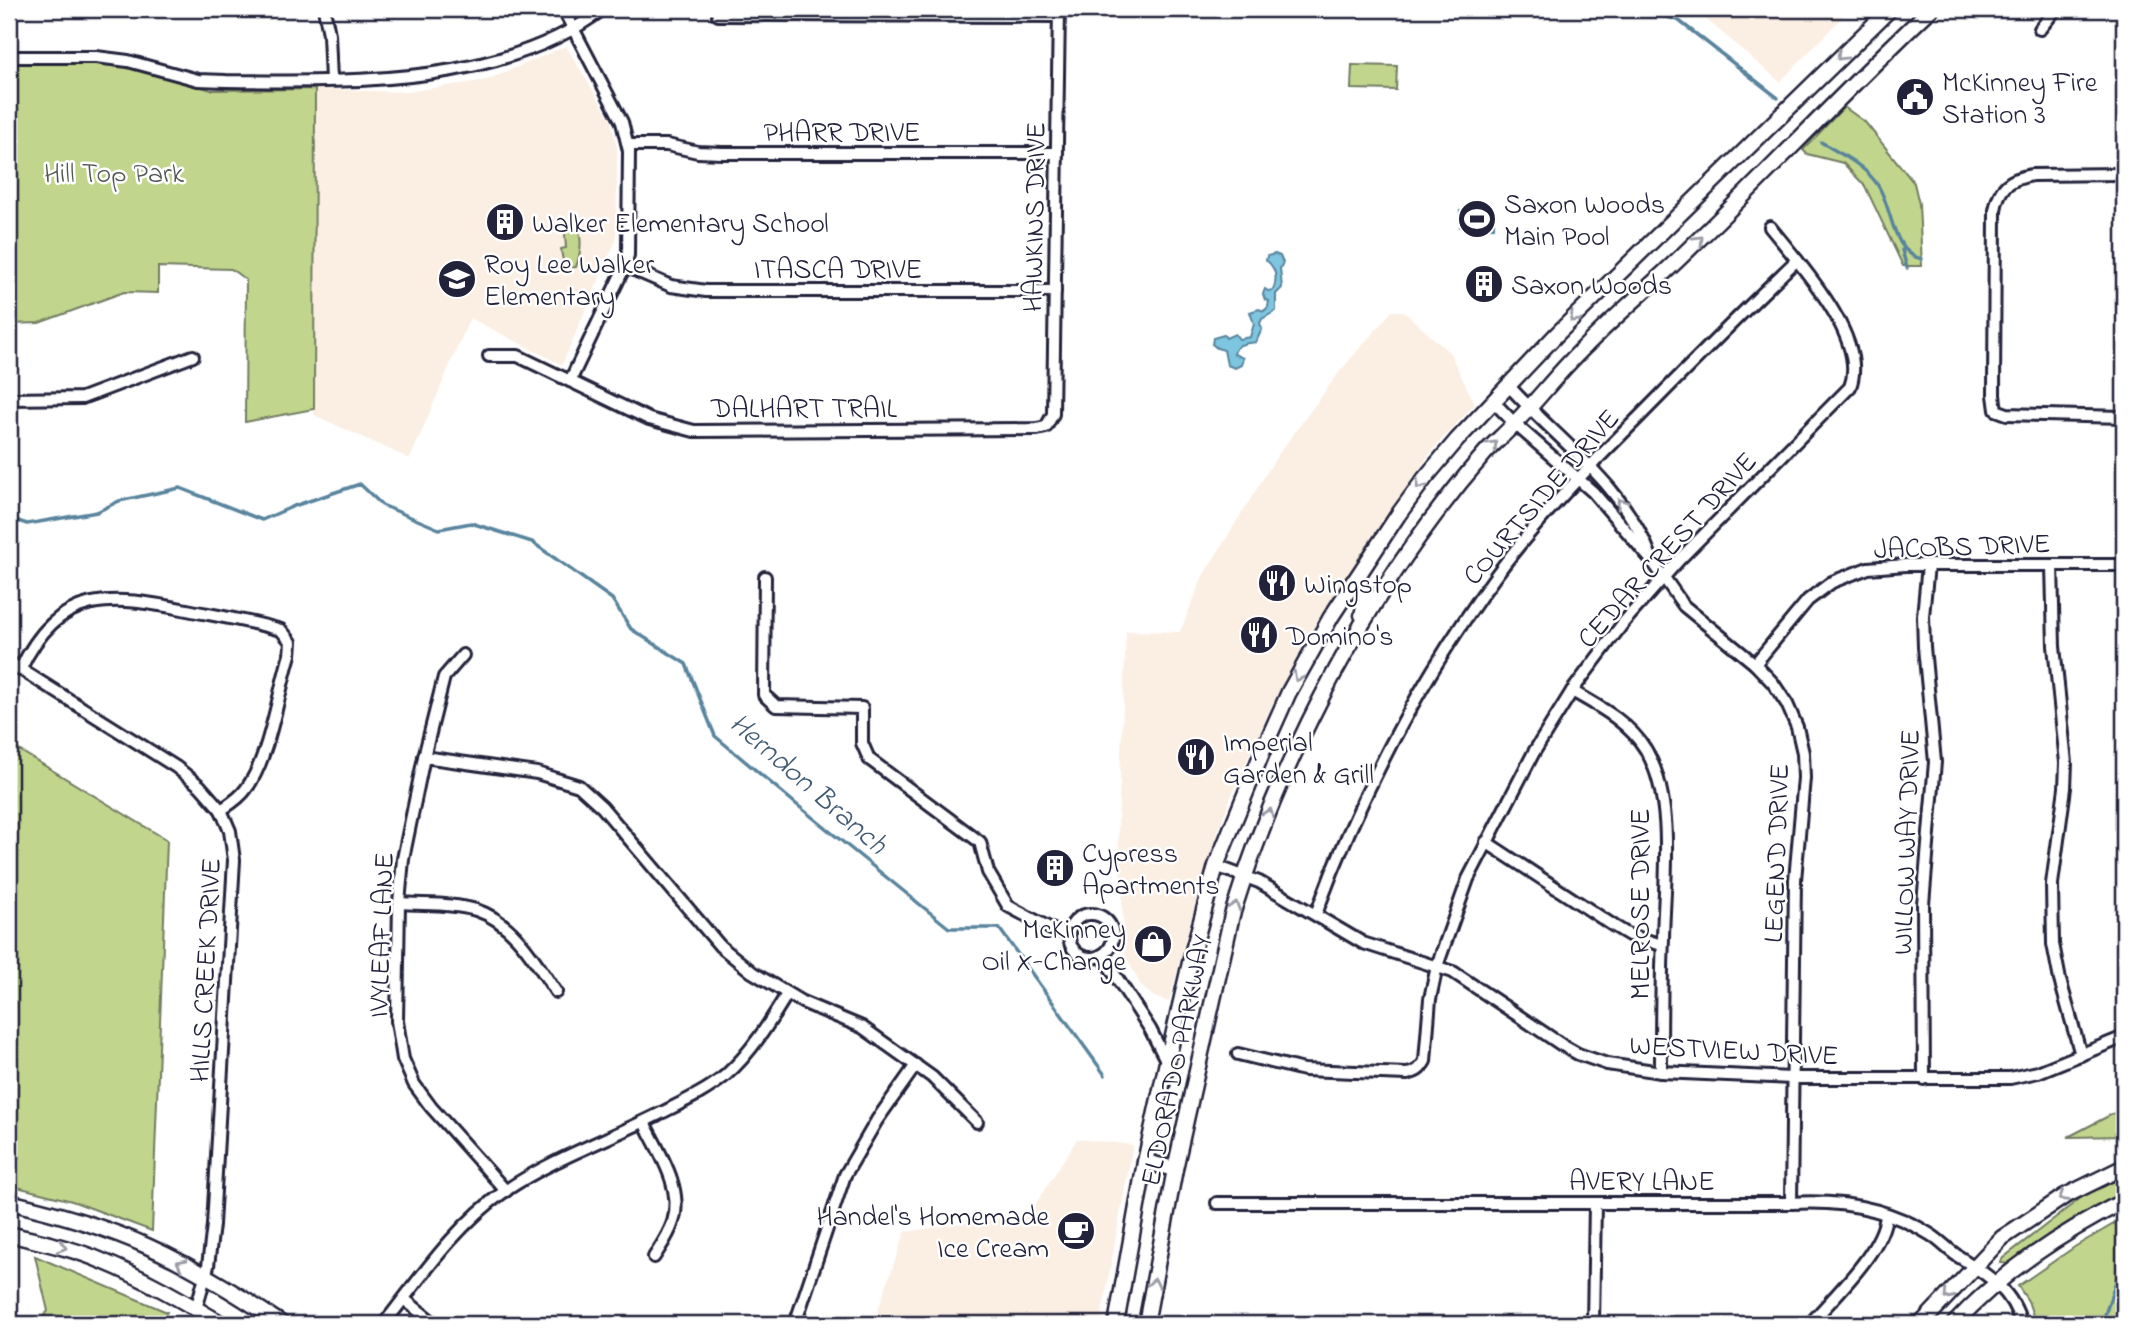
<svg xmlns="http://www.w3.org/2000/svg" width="2133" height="1333" font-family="'Indie Flower',sans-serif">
	<rect width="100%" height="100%" fill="#fff"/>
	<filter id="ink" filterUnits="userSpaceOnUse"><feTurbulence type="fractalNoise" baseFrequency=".0143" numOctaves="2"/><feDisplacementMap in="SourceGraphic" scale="14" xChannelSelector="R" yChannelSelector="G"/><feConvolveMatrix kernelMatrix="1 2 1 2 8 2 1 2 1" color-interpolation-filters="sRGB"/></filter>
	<g filter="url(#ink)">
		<g fill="#fbefe3">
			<polygon points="1694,9 1850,9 1780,82"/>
			<polygon points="566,46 611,120 617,149 617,181 616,240 562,365 470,318 410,459 314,415 315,89 406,92 487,80"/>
			<polygon points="1392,311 1403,311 1450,353 1475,404 1435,447 1398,499 1318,619 1275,698 1240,775 1223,817 1196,900 1169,1002 1154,997 1141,986 1125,954 1118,828 1126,631 1180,632 1203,576 1277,456 1341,370"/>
			<polygon points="1077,1139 1133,1145 1100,1324 873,1324 905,1232 1030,1213"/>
		</g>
		<g fill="#c1d68c" stroke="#727c64" stroke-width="2">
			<polygon points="9,62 113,64 140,68 211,90 315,89 314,409 245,422 246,280 231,269 158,267 158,293 124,292 39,323 9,324"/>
			<polygon points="1352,65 1397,66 1396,90 1351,89"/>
			<polygon points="1844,107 1865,122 1914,183 1919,204 1922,266 1903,266 1865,186 1843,163 1807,154 1803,150"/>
			<path d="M564,222L576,223C583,237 581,253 576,267L564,268L561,249L566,248Z"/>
			<polygon points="9,744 167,840 152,1231 72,1201 9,1185 9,1167 19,1157 9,1022"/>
			<polygon points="2124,1108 2124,1136 2068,1137"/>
			<polygon points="2124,1174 2124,1195 2013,1264 2000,1263 2003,1258 2091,1190"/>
			<polygon points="2124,1218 2124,1324 2036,1324 2028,1301 2018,1286 2076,1246"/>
			<polygon points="35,1256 167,1312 158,1324 37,1324 48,1311"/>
		</g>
		<g fill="#7ec5df" stroke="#59849d" stroke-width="2">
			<rect x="1460" y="211" width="34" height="16"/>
			<path d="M1275,254L1280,256L1283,263L1280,268L1282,288L1276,294V311L1262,319L1260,323L1262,329L1256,342C1245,344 1236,343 1234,354L1243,358L1241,365L1235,368L1227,365L1224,350L1217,348L1212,344L1213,338L1224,335L1226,338L1235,334L1239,339L1250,337L1254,324L1250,312L1259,309L1264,311L1268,307L1269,301L1265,300L1263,294L1265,289L1268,291L1273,290C1278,278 1276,268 1266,260L1267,256Z"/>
		</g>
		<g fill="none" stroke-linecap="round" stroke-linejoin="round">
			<g stroke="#59849d" stroke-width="3.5">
				<polyline points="1639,9 1678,20 1778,98"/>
				<path d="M1821,142C1840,154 1859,162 1874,180C1894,204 1889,252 1922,259"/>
				<polyline points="1902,250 1907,268"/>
				<polyline points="9,518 27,524 97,512 119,501 180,488 262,520 294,506 360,484 382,505 439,529 471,523 532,542 612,599 631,629 686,664 715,736 796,804 949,928 999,928 1105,1075"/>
				<polyline points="2102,1324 2124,1257"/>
			</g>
			<defs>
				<g id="minor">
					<polyline points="324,9 329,34 331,80"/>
					<polyline points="563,9 622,122 629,151 628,255 625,266 570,381"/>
					<polyline points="720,9 718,15 1058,16"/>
					<polyline points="2040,29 2056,9"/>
					<path d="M9,57H96L128,61L198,80L226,81C348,82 501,87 603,9"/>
					<polyline points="628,145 667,145 698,152 722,153 1057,153"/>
					<path d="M2124,174L2032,175C2009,179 1999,187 1995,210L1994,395L1996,410L2007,414L2124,417"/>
					<polyline points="625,266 671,286 706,291 1055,291"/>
					<polyline points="489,356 518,356 649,419 694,431 1037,429 1046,427 1053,414 1059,9"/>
					<path d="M1509,386C1558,441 1624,484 1651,557"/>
					<polyline points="9,399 82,398 193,356"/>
					<polyline points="1494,402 1515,424 1593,492 1653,562 1684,606 1755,664 1773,683 1787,704 1797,727 1803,753 1804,778 1795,880 1791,1203"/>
					<polyline points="2052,565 2054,646 2066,763 2065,788 2052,884 2053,944 2060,980 2081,1055"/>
					<polyline points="765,577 764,695 776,706 862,708 862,743 869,759 980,842 988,872 1008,906 1055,931 1069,932"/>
					<polyline points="463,655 444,677 424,757 403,859 399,903 397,1021 403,1059 414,1084 431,1107 506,1191"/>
					<polyline points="9,662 176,767 200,786 221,810 230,831 234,860 213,1225 208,1266 196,1309"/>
					<polyline points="1755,664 1808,600 1832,582 1868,568 1906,565 2124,565"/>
					<path d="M20,670C59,588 110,595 187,610C218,616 250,621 281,630L291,642L290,655C278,693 269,759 246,789C240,798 230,804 221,810"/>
					<path d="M1572,691C1600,707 1629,722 1646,750C1676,802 1664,881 1663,939C1661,983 1661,1027 1661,1072"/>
					<polyline points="424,757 537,773 579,786 602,807 720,946 752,972 802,1002 862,1027 932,1077 977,1122"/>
					<polyline points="1486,842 1614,926 1629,935 1662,945"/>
					<polyline points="1216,866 1259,882 1363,943 1453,972 1562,1045 1578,1054 1607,1064 1661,1072 1792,1078 2010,1078 2038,1072 2124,1037"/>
					<path d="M399,903C424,905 453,903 476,910C514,922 535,961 556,992"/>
					<path d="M1316,914C1361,792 1420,679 1497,574C1539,517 1589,467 1639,417C1691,364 1743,311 1797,260"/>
					<circle cx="1091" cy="936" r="22"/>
					<polyline points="1102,955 1150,1029 1167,1062"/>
					<path d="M1238,1054L1304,1070L1407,1074C1416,1072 1420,1070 1425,1061L1430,999L1437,966L1468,879L1534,752L1572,691L1624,622L1679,560L1850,387C1869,339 1799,263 1770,227"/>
					<polyline points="1924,1079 1923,904 1935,762 1924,647 1923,616 1928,565"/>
					<path d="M644,1122C658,1151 684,1188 673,1222C669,1235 661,1246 654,1257"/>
					<path d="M1217,1203H1791C1839,1200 1889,1208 1931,1235C1942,1242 1950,1252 1961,1258C1987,1274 2014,1292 2021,1324"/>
					<polyline points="404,1299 435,1324"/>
					<path d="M384,1324C421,1277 455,1226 505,1191C552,1159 607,1140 657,1115C681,1103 706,1092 726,1075C751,1053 770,1022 787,994"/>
					<polyline points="795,1324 845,1175 877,1120 916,1065"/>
					<polyline points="1593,1324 1595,1203"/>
					<path d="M1810,1324C1833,1297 1885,1249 1886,1214"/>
				</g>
				<g id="major">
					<polyline points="1353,582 1367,595 1362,615"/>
					<polyline points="1145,1162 1175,1169"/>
					<path d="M9,1202C56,1213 103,1226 147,1246C194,1267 239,1295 282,1324"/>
					<path d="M9,1234C40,1242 72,1248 102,1261C144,1278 183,1301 222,1324"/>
					<polyline points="1116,1324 1145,1162 1167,1062 1192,954 1216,866 1264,748 1289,692 1331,617 1398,515 1425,478 1457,440 1557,334 1890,9"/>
					<path d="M1146,1324L1175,1169L1232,915C1282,753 1373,581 1485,453C1494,443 1505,434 1514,424C1533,405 1550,383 1569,363C1607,322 1651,287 1691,247C1772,169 1849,86 1931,9"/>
					<polyline points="1921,1324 2002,1238 2065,1196 2124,1167"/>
					<path d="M1954,1324C2003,1271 2060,1234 2124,1201"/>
				</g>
			</defs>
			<use href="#minor" stroke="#22223b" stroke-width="16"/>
			<use href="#major" stroke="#22223b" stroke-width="19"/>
			<use href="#minor" stroke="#fff" stroke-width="10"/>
			<use href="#major" stroke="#fff" stroke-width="14"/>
		</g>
		<defs><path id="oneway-chevron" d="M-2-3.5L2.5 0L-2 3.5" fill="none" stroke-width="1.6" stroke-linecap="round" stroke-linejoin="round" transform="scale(1.75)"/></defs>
		<g stroke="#9c9ca7">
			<use href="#oneway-chevron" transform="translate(1841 56) rotate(136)"/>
			<use href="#oneway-chevron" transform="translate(1699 240) rotate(-45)"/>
			<use href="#oneway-chevron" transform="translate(1574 318) rotate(135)"/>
			<use href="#oneway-chevron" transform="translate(1493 445) rotate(-45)"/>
			<use href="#oneway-chevron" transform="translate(1420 485) rotate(127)"/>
			<use href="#oneway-chevron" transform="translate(1621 503) rotate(-126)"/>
			<use href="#oneway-chevron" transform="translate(1298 677) rotate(118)"/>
			<use href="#oneway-chevron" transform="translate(1269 813) rotate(-68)"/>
			<use href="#oneway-chevron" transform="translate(1235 906) rotate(-73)"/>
			<use href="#oneway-chevron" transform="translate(2063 1197) rotate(149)"/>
			<use href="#oneway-chevron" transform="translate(62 1247) rotate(16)"/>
			<use href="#oneway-chevron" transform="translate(181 1264) rotate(-152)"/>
			<use href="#oneway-chevron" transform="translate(1154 1283) rotate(-79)"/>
			<use href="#oneway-chevron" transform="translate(1948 1295) rotate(132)"/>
		</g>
	</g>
	<defs>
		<symbol id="civic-disc" viewBox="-11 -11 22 22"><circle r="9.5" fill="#22223b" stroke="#fff"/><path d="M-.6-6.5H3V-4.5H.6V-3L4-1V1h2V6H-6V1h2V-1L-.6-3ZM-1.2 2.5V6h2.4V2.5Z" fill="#fff"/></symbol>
		<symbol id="stadium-disc" viewBox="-11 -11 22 22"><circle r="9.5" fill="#22223b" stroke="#fff"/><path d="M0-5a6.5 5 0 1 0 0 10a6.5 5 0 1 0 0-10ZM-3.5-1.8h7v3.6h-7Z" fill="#fff"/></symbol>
		<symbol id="building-disc" viewBox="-11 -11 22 22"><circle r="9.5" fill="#22223b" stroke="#fff"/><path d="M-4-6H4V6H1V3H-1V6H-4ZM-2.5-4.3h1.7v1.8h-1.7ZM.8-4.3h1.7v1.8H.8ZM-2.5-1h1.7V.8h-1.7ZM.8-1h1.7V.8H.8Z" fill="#fff"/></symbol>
		<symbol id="school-disc" viewBox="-11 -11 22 22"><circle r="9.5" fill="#22223b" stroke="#fff"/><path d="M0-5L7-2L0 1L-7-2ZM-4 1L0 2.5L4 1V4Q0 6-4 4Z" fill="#fff"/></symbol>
		<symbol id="restaurant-disc" viewBox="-11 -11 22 22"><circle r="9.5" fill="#22223b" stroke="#fff"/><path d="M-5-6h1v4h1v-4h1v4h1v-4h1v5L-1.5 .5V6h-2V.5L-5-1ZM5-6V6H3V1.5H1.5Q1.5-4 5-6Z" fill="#fff"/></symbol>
		<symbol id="shop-disc" viewBox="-11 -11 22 22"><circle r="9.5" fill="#22223b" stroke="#fff"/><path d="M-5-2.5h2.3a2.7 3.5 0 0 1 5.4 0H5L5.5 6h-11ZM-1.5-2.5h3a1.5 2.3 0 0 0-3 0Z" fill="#fff"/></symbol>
		<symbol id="cafe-disc" viewBox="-11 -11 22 22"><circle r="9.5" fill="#22223b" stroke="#fff"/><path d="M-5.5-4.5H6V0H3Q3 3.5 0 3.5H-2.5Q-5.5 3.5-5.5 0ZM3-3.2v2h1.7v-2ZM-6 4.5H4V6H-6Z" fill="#fff"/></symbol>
	</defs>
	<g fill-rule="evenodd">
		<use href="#civic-disc" x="1893" y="75" width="44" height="44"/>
		<use href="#stadium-disc" x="1455" y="197" width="44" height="44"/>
		<use href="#building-disc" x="483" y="200" width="44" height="44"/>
		<use href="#school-disc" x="435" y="257" width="44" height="44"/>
		<use href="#building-disc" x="1462" y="262" width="44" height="44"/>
		<use href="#restaurant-disc" x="1255" y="561" width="44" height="44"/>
		<use href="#restaurant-disc" x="1237" y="613" width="44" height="44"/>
		<use href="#restaurant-disc" x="1174" y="735" width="44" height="44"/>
		<use href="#building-disc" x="1033" y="846" width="44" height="44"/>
		<use href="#shop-disc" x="1131" y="922" width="44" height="44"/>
		<use href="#cafe-disc" x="1054" y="1209" width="44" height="44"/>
	</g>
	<g text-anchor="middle" stroke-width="5" stroke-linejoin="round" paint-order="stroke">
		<g font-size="28" fill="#22223b" stroke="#fff" text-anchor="start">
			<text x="1942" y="91">McKinney Fire<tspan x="1942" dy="32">Station 3</tspan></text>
			<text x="1504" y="213">Saxon Woods<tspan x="1504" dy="32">Main Pool</tspan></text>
			<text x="532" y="232">Walker Elementary School</text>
			<text x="484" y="273">Roy Lee Walker<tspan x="484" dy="32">Elementary</tspan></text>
			<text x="1511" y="294">Saxon Woods</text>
			<text x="1304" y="593">Wingstop</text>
			<text x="1286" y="645">Domino's</text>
			<text x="1223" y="751">Imperial<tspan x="1223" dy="32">Garden &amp; Grill</tspan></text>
			<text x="1082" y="862">Cypress<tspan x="1082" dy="32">Apartments</tspan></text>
			<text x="1126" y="938" text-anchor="end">McKinney<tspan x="1126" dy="32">Oil X-Change</tspan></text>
			<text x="1049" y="1225" text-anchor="end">Handel's Homemade<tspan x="1049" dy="32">Ice Cream</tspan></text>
		</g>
		<g font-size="28" fill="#22223b" stroke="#fff">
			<text x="842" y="141">PHARR DRIVE</text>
			<text transform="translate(1033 217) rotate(-89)" y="10">HAWKINS DRIVE</text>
			<text x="838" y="278">ITASCA DRIVE</text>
			<text x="804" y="417">DALHART TRAIL</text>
			<text transform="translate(1540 496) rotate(-49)" y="10">COURTSIDE DRIVE</text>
			<text transform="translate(1962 545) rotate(-2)" y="10">JACOBS DRIVE</text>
			<text transform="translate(1666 549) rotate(-48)" y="10">CEDAR CREST DRIVE</text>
			<text transform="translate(1905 842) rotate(-88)" y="10">WILLOW WAY DRIVE</text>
			<text transform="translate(1775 853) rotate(-88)" y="10">LEGEND DRIVE</text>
			<text transform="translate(1639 904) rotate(-90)" y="10">MELROSE DRIVE</text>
			<text transform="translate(380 935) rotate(-88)" y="10">IVYLEAF LANE</text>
			<text transform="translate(204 970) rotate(-87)" y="10">HILLS CREEK DRIVE</text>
			<text transform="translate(1734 1049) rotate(3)" y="10">WESTVIEW DRIVE</text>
			<text transform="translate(1175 1060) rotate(-78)" y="10">ELDORADO PARKWAY</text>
			<text x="1642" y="1190">AVERY LANE</text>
		</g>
		<g font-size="28" fill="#525853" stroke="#fff">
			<text x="114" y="182">Hill Top Park</text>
		</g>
		<g font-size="30" font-style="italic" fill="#425b74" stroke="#fff">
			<text transform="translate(809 783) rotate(41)" y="10">Herndon Branch</text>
		</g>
	</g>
	<rect width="2133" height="1333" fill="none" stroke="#fff" stroke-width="35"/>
	<rect x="18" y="18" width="2098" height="1298" fill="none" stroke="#22223b" stroke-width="2.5" filter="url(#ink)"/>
</svg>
